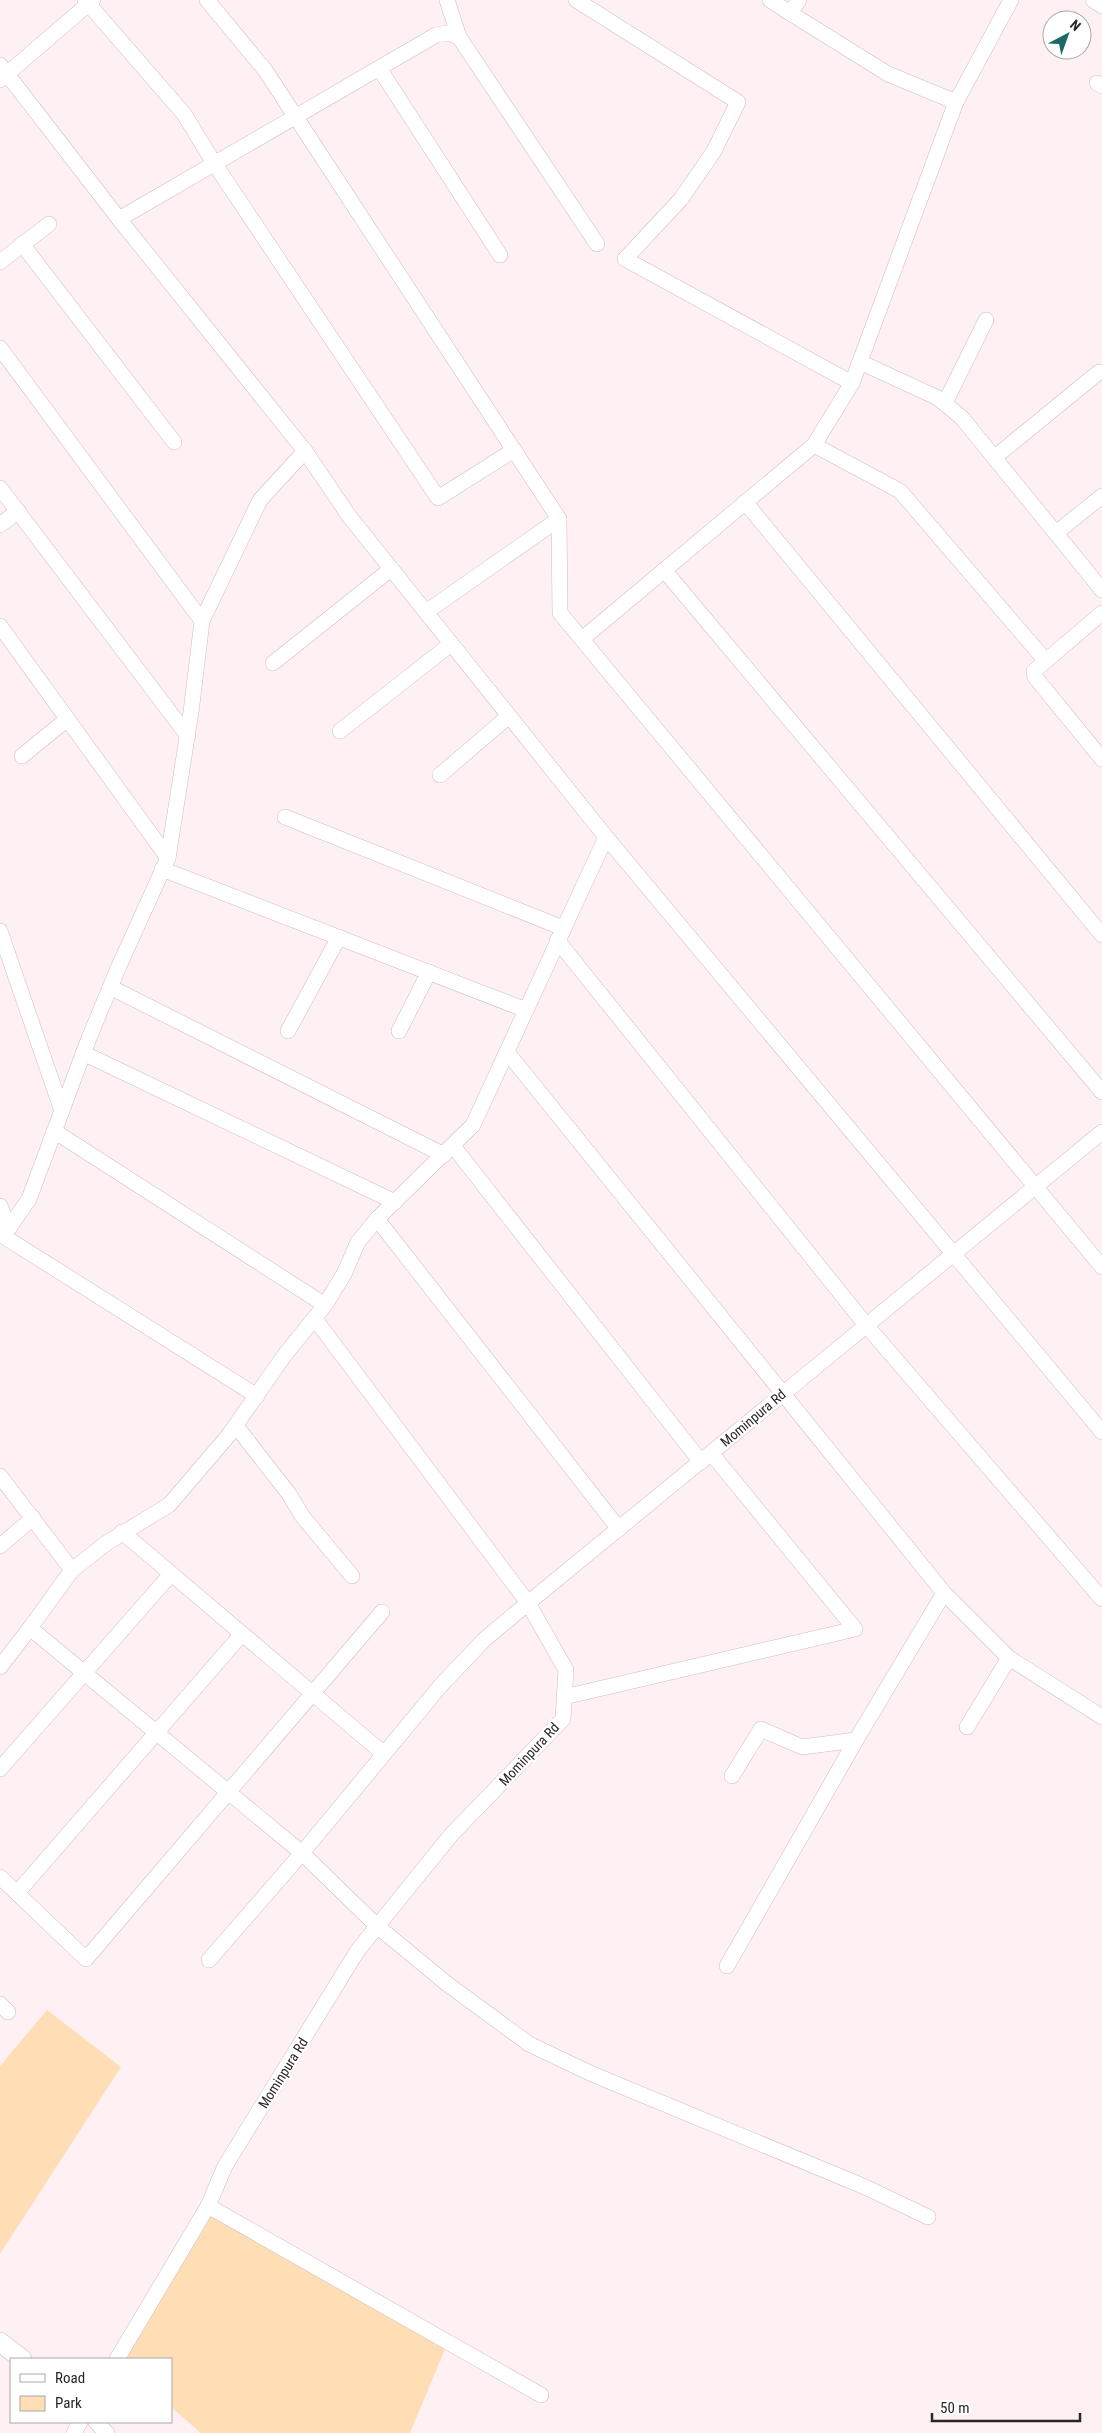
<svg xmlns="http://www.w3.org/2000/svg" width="1102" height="2433" font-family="'Roboto Condensed',sans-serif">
	<rect width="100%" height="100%" fill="#fef0f3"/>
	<g fill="#ffdeb6">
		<polygon points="47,2010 121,2067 0,2254 0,2066"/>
		<polygon points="208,2206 448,2342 410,2433 201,2433 171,2407 171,2359 117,2359"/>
	</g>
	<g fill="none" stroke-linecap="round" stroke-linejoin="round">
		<defs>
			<g id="minor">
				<polyline points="85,0 184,114 214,163 438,498 514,450"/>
				<polyline points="207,0 265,70 559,519 426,612"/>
				<polyline points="447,0 459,37"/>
				<polyline points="576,0 738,102 714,151 681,199 625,259 852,383"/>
				<polyline points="770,0 790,13 799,0"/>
				<polyline points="1093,0 1102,6"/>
				<polyline points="790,13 888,74 956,102"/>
				<polyline points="0,65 119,219 305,451 349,516 606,837 1102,1432"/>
				<polyline points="379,68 500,255"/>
				<polyline points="0,80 93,0"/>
				<polyline points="1097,83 1102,86"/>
				<polyline points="119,219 436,35 447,33 459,37 597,244"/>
				<polyline points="22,244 174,442"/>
				<polyline points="0,262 49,224"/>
				<polyline points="0,348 202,621"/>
				<polyline points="860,362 938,398 962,418 1102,590"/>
				<polyline points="945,403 986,320"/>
				<polyline points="814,445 900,491 1045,660"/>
				<polyline points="995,457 1099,372"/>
				<polyline points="0,488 188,736"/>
				<polyline points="745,502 1102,935"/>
				<polyline points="559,519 560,613 1102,1267"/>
				<polyline points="0,525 18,511"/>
				<polyline points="1056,533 1102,496"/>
				<polyline points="664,570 1102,1092"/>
				<polyline points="1102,613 1034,671 1035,677 1102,759"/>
				<polyline points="0,626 168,858"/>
				<polyline points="582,639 814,445 852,383 956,102 1011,0"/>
				<polyline points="273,663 391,569"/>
				<polyline points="340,731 451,644"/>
				<polyline points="22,756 66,720"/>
				<polyline points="440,775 509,716"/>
				<polyline points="285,817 563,928"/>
				<polyline points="162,869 526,1010"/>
				<polyline points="0,931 62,1111"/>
				<polyline points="557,940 866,1325 1102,1599"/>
				<polyline points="110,987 444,1155"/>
				<polyline points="288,1031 339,937"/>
				<polyline points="399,1031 429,972"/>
				<polyline points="507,1052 944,1593 1009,1658 1102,1717"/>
				<polyline points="83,1053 395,1202"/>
				<polyline points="54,1131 325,1305"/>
				<polyline points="453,1146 701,1462"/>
				<polyline points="0,1206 9,1228 4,1234"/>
				<polyline points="377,1219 619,1529"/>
				<polyline points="9,1228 29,1199 89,1038 119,966 168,858 191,712 202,621 260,500 305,451"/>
				<polyline points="3,1236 257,1396"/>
				<polyline points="236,1426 289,1494 303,1517 352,1576"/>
				<polyline points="0,1476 72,1570 30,1628 302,1853 377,1926 446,1983 529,2044 592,2074 863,2186 928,2217"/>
				<polyline points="122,1532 384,1754"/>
				<polyline points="0,1546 33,1518"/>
				<polyline points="72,1570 108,1542 169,1505 228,1436 284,1356 325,1305 344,1274 358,1242 377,1219 473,1125 606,837"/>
				<polyline points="0,1667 30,1628"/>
				<polyline points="564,1697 855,1629 711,1453"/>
				<polyline points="967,1727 1009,1658"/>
				<polyline points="0,1769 171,1574"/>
				<polyline points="732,1776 761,1729 802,1747 856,1740"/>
				<polyline points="0,1877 86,1959 382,1612"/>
				<polyline points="17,1893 242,1634"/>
				<polyline points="209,1960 302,1853 442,1684 485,1639 528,1603 315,1319"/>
				<polyline points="727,1966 856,1740 944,1593"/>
				<polyline points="0,2004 8,2012"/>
				<polyline points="208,2206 541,2395"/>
				<polyline points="117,2359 208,2206 225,2166 358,1950 451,1835 563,1719 566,1670 528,1603 1102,1132"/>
				<polyline points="96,2422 107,2433"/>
				<polyline points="74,2433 80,2422"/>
			</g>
			<polyline id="tertiary" points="0,2342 22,2359"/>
		</defs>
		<use href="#minor" stroke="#ccbec1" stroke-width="16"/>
		<use href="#tertiary" stroke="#ccbec1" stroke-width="20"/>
		<use href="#minor" stroke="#fff" stroke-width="15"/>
		<use href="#tertiary" stroke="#fff" stroke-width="19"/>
	</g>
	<g text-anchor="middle" stroke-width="5" stroke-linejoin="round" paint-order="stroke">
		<g font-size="14" fill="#2a2526" stroke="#fff">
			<text transform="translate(753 1418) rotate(-40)" y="5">Mominpura Rd</text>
			<text transform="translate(529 1754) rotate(-47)" y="5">Mominpura Rd</text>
			<text transform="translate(283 2073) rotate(-58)" y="5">Mominpura Rd</text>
		</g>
	</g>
	<rect x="10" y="2358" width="162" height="65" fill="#ffffff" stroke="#aaa8a8"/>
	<rect x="20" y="2374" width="25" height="8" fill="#ffffff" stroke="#aaa8a8"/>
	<text x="55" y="2383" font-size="15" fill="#2a2526">Road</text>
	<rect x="20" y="2396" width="25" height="15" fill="#ffdeb6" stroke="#aaa8a8"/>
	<text x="55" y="2408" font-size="15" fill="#2a2526">Park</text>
	<g transform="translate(1067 35) rotate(41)"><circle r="24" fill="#ffffff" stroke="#aaa8a8"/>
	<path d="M0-4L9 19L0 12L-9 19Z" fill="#1c6965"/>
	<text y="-8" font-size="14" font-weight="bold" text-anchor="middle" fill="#2a2526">N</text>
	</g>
	<path d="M932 2413v8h148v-8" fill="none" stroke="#2a2526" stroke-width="2.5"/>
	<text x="940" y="2413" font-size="15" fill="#2a2526" stroke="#ffffff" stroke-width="4" paint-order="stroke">50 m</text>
</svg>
